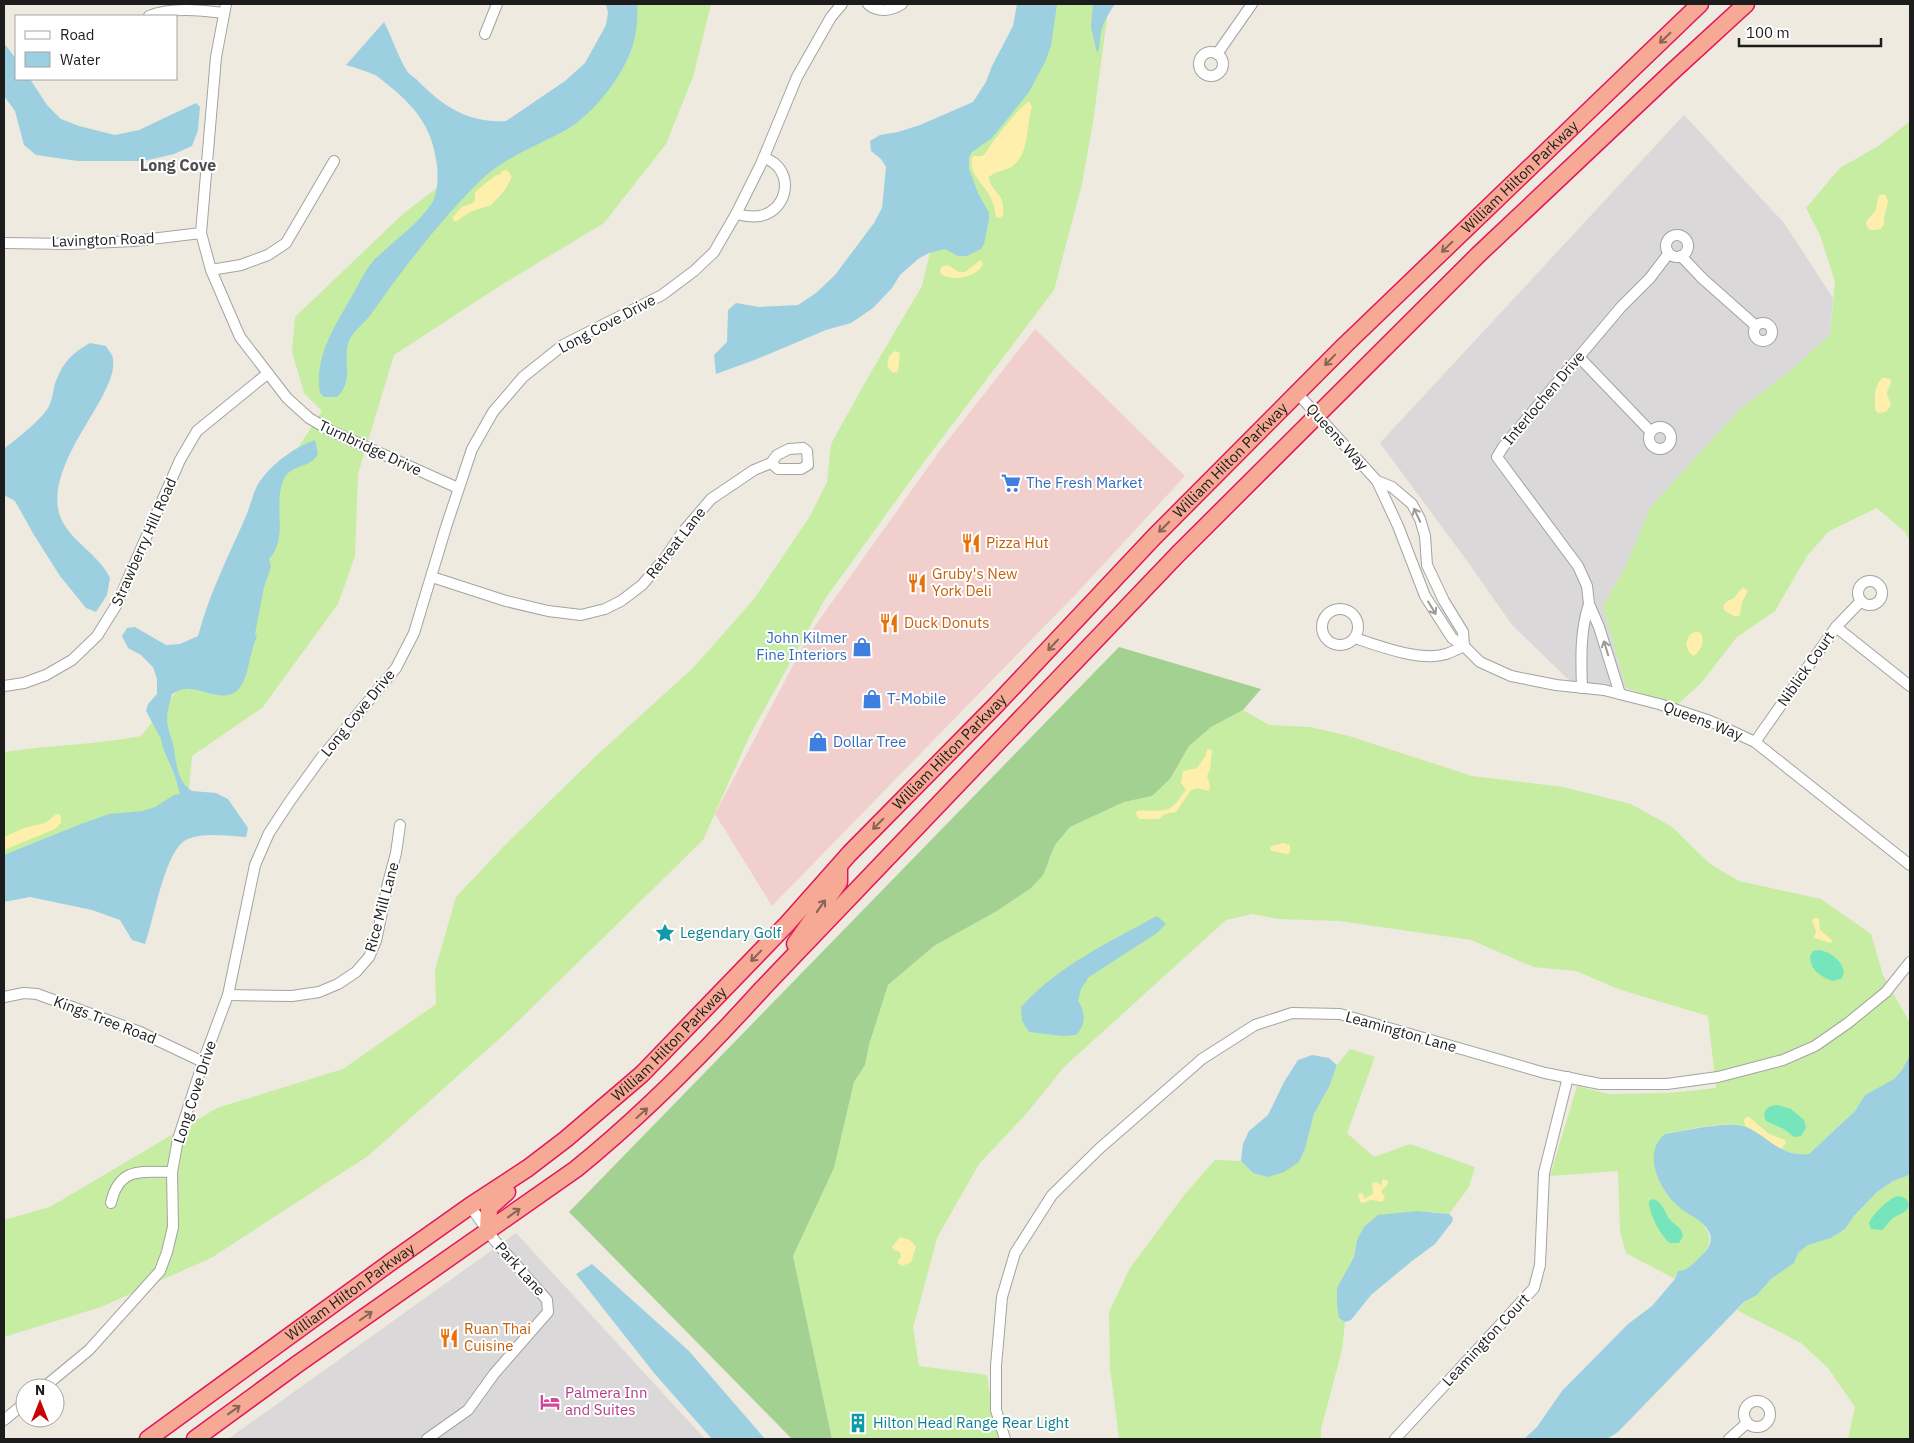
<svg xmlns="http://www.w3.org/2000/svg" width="1914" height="1443" font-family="'IBM Plex Sans',sans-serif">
	<rect width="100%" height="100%" fill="#eeeae0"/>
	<g fill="#dad8d8">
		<polygon points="1684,115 1784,223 1833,298 1830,335 1791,370 1626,566 1603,606 1626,688 1572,683 1512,625 1470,565 1380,443"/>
		<polygon points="516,1233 705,1439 228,1439"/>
	</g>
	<polygon fill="#f1cfcd" points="1035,329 1185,476 1076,594 772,906 715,814 810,633 941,449"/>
	<g fill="#c6eda1">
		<path d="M618,4H711L693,77L666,144L604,223L498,287L394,355L358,474L355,556L338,604L262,708L192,756L187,810L4,886V752C49,745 95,745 141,736L196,667L267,495L322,411L304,393L292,352L295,317L404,213L498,142L583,98Z"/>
		<polygon points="1034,4 1109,4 1093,122 1082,184 1054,290 924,462 825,599 749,737 703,840 508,1031 368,1156 211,1258 101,1307 4,1337 4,1220 50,1207 217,1108 343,1069 436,1004 435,970 456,897 505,845 597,755 693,668 754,599 810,516 827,482 831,444 871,372 922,286 939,214"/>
		<polygon points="1910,121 1910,541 1905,532 1877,508 1829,531 1807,556 1775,611 1737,637 1701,683 1677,705 1626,688 1603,606 1626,566 1650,508 1739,410 1791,370 1830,335 1835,282 1820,235 1806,208 1840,168 1880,145"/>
		<path d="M1243,710L1269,725L1310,727L1349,736L1472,776L1563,787L1631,804L1672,827L1710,864L1739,881L1821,899L1871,934L1883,975L1910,1023V1055L1902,1070L1894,1079L1865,1095L1855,1111L1809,1154C1780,1157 1764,1133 1738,1126C1723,1121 1682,1131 1665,1134L1701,1222C1723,1244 1697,1265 1676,1274L1675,1279L1626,1253L1620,1232L1618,1171L1550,1176L1577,1086L1609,1094L1668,1093L1716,1088L1708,1016L1618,989L1576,971L1533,967L1471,940L1339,921L1278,919L1252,914L1226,920L1064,1067L1026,1114L979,1164L937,1238L913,1328L919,1366L987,1375L993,1418L999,1439H832L793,1256L834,1168L854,1082L865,1065L869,1045L888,985L934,946L997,911L1031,888L1050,859L1055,845L1070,827L1124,802L1152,796L1170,779L1189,746L1211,727Z"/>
		<polygon points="1350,1049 1375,1057 1347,1133 1374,1157 1410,1144 1475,1167 1469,1187 1449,1214 1433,1212 1357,1240 1354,1257 1347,1272 1339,1318 1345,1322 1342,1350 1321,1429 1321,1439 1119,1439 1110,1368 1109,1312 1130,1268 1185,1194 1215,1160 1241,1161 1253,1173 1299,1162 1305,1149 1314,1114 1330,1085 1337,1065"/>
		<polygon points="1910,1173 1910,1439 1848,1439 1855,1407 1828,1368 1801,1343 1737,1310 1746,1301 1757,1295 1771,1279 1794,1263 1798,1253 1808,1245 1831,1238 1845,1229 1854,1216 1877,1192 1893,1181 1907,1176"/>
	</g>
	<polygon fill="#a3d191" points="1119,647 1261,689 1243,710 1211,727 1189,746 1170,779 1152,796 1124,802 1070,827 1055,845 1043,875 1031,888 997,911 934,946 888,985 869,1045 865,1065 854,1082 834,1168 793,1256 832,1439 792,1439 569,1212"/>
	<g fill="#ffefad">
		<path d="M1029,102L1032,107C1026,125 1030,151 1014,165C1007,171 996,170 989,177C990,193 1006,191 1003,215L1000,218L996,217C995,211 994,204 991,198C985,185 966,172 973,156H982L985,154C990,145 1021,104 1029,102Z"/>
		<polygon points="504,170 508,171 512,177 505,190 491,205 470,212 455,222 452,218 462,207 473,203 475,200 475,192 496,175 499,175"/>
		<path d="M1885,194L1888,201L1884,219V225L1880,229C1873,231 1867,231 1866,222L1876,210L1878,198L1880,195Z"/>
		<path d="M979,261H982L983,264C978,277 950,283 940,273L941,267L948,265L959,272H965Z"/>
		<path d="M895,351L900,353L898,371L894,373C884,368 886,357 895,351Z"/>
		<path d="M1882,378C1898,378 1888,386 1887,393C1887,396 1890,401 1891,405L1886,412L1878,413L1875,410C1875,398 1873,388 1882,378Z"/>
		<polygon points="1743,587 1748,591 1742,602 1740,615 1736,617 1725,611 1723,606 1726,602 1734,598"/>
		<path d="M1699,632L1701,633C1705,641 1701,652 1693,656L1689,652L1686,644C1688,637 1690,631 1699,632Z"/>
		<path d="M1207,749L1212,750L1210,769L1207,776L1210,785L1209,791L1197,788L1191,790L1176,812L1165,814L1159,819H1139L1136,814L1137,811C1147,809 1165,814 1173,806C1178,802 1181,795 1186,790L1181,783L1183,771L1197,768L1206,755Z"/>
		<polygon points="59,814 61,817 61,823 55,829 4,850 4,837 24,828 45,823 55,815"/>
		<polygon points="1283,843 1290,845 1290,852 1287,854 1272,851 1270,849 1271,846"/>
		<polygon points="1814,918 1819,918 1820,930 1832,940 1831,943 1814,938 1816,931 1812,920"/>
		<polygon points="1749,1117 1769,1134 1785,1140 1786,1143 1781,1149 1778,1148 1745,1126 1744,1120 1746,1117"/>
		<path d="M1383,1179L1388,1181V1184L1381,1191L1385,1197L1383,1201C1378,1203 1377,1200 1373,1200C1367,1200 1366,1204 1360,1202L1358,1194L1363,1193L1364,1199L1373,1194L1372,1183L1377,1182L1381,1186Z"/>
		<polygon points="900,1237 910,1240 916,1247 911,1262 902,1266 898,1263 898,1260 901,1258 900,1252 894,1250 892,1247"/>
	</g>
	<g fill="#77e5bb">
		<path d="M1818,950C1830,950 1851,967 1841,979L1832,981C1820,976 1810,970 1810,956L1813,951Z"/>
		<path d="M1778,1105L1791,1109L1804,1120L1806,1128L1801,1136L1794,1137L1784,1129L1766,1121C1761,1111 1768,1105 1778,1105Z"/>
		<path d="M1898,1196C1902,1197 1906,1197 1908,1202C1911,1212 1899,1214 1893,1218C1889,1221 1887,1226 1882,1230L1871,1229L1869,1223C1872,1215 1889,1198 1898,1196Z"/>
		<path d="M1653,1199C1662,1202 1664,1210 1668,1217C1673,1225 1682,1226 1683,1236L1679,1243H1670C1661,1237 1648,1212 1649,1201Z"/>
	</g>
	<g fill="#9cd0e0">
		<path d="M606,4H637C638,16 637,29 634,41C626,73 594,114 566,130C540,144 502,159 482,179C439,221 403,269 369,317C363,324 356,329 351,337C339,357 357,378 337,397H324L320,393C314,359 333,329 349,301C358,287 363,272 375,259C394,241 417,225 432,203C438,193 438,177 437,166C433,131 419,111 393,89C387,85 381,78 375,75C366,71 356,68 346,65L384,22C392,37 398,57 407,71C409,75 415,77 418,81C444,107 468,123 506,121L565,81L585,63L606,25L608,13Z"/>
		<polygon points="1017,4 1057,4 1051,46 1045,62 1029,92 992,138 972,152 969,157 969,169 978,193 989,213 989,220 984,244 981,249 967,256 958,256 945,249 929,253 918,259 900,275 892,288 873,308 851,323 826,330 757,359 716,374 714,355 727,342 728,310 736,303 759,307 798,305 816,293 835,275 874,223 882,208 886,167 881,159 871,151 870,141 880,135 898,132 920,125 973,102 986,82 992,66 1013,26"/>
		<path d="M1093,4H1115C1109,13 1103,22 1101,33C1099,40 1101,46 1097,53L1091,27Z"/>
		<polygon points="4,43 16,59 16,79 30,79 47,105 61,119 79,126 115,135 139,130 196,103 200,107 198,130 192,146 174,154 144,161 78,161 36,155 24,145 15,111 4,96"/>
		<path d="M90,343L106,346C108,350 113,355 113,359C115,373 107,387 101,399C84,430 47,479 60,516C67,535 86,547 99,562C104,567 107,573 110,578L107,595L96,612L86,608L60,576L34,535L15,501L4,495V449C16,439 43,419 49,406C52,400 53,393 54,387C61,365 70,354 90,343Z"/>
		<path d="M315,440L318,454C309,470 290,463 283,481C273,507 289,537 269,559L271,567L264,587L255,634L257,637C249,652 250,672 241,686C228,705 207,690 190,689C183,688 178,691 172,694C170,702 167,710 167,718C167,729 172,738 174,749C176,763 178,783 192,791L216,793L228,799L248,828L246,837C228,836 206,832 188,839C165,847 154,921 145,944L132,940L120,920L92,910L30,897L4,902V855L81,824L109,814L142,811L155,807L174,795L180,794L175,776L163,748L161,739L146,711L148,704L157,694V679L153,667L141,655L128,648L122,636L127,628L135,627L166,645L180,644L198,636C209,594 229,555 246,516C252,502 253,489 263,477C276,461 295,447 315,440Z"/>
		<path d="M1157,916L1166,924L1157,933L1089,977L1081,989L1078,1001C1086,1013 1086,1025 1076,1035L1063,1036L1029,1032L1022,1021L1021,1007C1058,966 1109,942 1157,916Z"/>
		<polygon points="1312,1055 1329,1058 1337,1065 1330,1085 1314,1114 1305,1149 1299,1162 1284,1172 1268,1177 1253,1173 1241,1161 1243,1144 1249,1131 1268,1115 1284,1082 1298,1060"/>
		<path d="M1910,1055V1173L1907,1176L1893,1181L1877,1192L1854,1216L1845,1229L1831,1238L1808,1245L1798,1253L1794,1263L1771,1279L1757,1295L1744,1302L1618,1432L1607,1439H1524L1537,1427L1562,1391L1628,1324L1652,1306L1675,1279L1678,1271C1687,1271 1694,1263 1700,1257C1707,1251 1713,1243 1710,1234C1706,1221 1688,1215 1679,1207C1660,1191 1641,1153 1665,1134C1686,1131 1728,1120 1746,1127C1770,1137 1779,1157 1809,1154L1855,1111L1865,1095L1894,1079L1902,1070Z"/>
		<polygon points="1417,1211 1449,1214 1453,1218 1452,1222 1435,1244 1412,1261 1371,1295 1351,1320 1345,1322 1339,1318 1337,1305 1337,1288 1354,1257 1357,1240 1364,1227 1378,1215"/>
		<polygon points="592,1264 689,1351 765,1439 712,1439 654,1373 576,1274"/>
	</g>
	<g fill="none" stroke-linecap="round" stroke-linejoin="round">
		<defs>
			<g id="minor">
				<polyline points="226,4 216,57 201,233 211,270 240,337 287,398 309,418 331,431 458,488"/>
				<path d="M868,4C878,13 891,11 902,4"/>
				<path d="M149,16C172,7 200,10 224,13"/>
				<polyline points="485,34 497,4"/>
				<circle cx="1211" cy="64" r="12"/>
				<polyline points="1217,54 1252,4"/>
				<path d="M736,214C744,216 752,217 760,216C785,211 794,179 774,163C771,161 767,159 764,157"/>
				<circle cx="1677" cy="246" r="11"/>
				<polyline points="4,243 70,244 134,241 201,233"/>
				<polyline points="1681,256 1703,279 1756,326"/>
				<polyline points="211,270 241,265 268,255 286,243 334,161"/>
				<circle cx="1763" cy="332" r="9"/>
				<polyline points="1579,357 1651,432"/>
				<polyline points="1298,394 1377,481 1398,526 1425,596 1452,638 1464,646 1480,662 1511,676 1556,685 1604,690 1659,704 1710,721 1755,742 1910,865"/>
				<circle cx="1660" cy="438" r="11"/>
				<polyline points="1377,481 1392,487 1412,504 1420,519 1425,536 1427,565 1444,601 1463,632 1464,646"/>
				<polyline points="432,577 506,601 548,611 581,615 605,609 621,601 642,585 665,558 682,533 711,499 754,470 771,463 777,455 789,449 803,448 807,451 808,465 801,469 778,469 771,463"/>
				<circle cx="1870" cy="593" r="12"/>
				<circle cx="1340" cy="627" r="18"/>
				<polyline points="1836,627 1910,686"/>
				<path d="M1355,638C1379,646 1421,662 1446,654C1452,652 1458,649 1464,646"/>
				<polyline points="4,686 24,683 46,675 72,660 97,636 117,604 180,460 197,431 267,374"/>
				<path d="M1582,688C1581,659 1580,631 1589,604"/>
				<polyline points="1620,694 1599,627 1589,604 1587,586 1578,566 1497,457 1503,447 1621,307 1650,278 1669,253"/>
				<polyline points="1755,742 1836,627 1861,601"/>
				<polyline points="228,995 292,996 319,992 338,984 356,972 369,957 376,941 388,883 396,853 400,825"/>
				<polyline points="4,997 24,993 37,994 140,1032 203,1062"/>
				<path d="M111,1203C119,1167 140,1172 172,1172"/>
				<polyline points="43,1388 89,1350 160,1271 167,1252 173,1227 172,1172 178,1139 203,1062 228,995 255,865 269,833 290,801 321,758 396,668 414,633 446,527 472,449 493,412 523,377 563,345 662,295 694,271 714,252 736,214 761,164 797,77 831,17 842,4"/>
				<circle cx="1757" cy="1414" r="13"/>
				<polyline points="4,1420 25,1403"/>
				<polyline points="427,1439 468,1410 494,1374 548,1312 547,1300 495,1241 470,1206"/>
				<polyline points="1005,1439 996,1410 996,1366 1002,1297 1015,1253 1052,1195 1100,1148 1202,1059 1255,1025 1292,1013 1340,1014 1545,1073 1600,1084 1667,1084 1718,1077 1783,1060 1815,1046 1848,1023 1886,992 1910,962"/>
				<polyline points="1395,1439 1534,1288 1540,1265 1544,1173 1568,1077"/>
				<polyline points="1729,1439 1747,1423"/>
			</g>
			<g id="trunk">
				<polyline points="795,944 839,882 839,867"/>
				<polyline points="488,1232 489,1208 507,1192"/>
				<path id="s1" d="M148,1439L391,1262L470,1206L528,1168L566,1139L642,1074L787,924L850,853L997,704L1154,537L1345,345L1700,4"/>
				<path d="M195,1439L299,1363L576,1169C644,1114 704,1053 763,988L1178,554L1478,255L1673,71L1746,4"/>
			</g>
		</defs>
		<use href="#minor" stroke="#a3a3a3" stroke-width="12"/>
		<use href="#trunk" stroke="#e4165b" stroke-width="19"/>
		<use href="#minor" stroke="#fff" stroke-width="10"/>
		<use href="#trunk" stroke="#f6a994" stroke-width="16"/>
	</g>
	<defs><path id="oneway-shaft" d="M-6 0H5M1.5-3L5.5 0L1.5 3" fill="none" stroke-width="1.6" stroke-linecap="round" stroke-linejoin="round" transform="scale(1.25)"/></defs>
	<g stroke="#896258">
		<use href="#oneway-shaft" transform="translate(1665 38) rotate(136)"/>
		<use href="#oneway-shaft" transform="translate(1447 247) rotate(136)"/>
		<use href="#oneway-shaft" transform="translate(1330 360) rotate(134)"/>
		<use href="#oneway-shaft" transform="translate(1164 527) rotate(135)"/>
		<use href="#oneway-shaft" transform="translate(1053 645) rotate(133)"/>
		<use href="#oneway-shaft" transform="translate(878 824) rotate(135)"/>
		<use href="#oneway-shaft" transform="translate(821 906) rotate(-55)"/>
		<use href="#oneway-shaft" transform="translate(756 956) rotate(134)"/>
		<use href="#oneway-shaft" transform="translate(642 1113) rotate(-42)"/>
		<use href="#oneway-shaft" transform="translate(514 1213) rotate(-36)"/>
		<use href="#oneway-shaft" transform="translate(366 1316) rotate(-35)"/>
		<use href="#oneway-shaft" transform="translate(234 1410) rotate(-36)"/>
	</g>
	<g stroke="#999">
		<use href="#oneway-shaft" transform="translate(1417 515) rotate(-115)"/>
		<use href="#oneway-shaft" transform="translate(1432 608) rotate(59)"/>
		<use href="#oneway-shaft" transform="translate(1606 648) rotate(-107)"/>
	</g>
	<defs>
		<symbol id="supermarket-bare" viewBox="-9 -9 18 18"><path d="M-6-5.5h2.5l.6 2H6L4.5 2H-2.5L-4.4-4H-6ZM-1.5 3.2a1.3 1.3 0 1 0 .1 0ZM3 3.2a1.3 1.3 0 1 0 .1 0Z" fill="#3f7fe0" stroke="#fff" stroke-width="2.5" paint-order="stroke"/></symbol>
		<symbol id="restaurant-bare" viewBox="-9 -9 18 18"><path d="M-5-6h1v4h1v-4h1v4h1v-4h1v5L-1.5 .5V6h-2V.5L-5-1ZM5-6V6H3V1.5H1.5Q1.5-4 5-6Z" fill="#e8710a" stroke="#fff" stroke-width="2.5" paint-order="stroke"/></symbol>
		<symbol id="shop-bare" viewBox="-9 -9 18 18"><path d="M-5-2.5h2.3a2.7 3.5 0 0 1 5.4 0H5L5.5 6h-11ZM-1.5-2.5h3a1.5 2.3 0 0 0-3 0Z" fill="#3f7fe0" stroke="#fff" stroke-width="2.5" paint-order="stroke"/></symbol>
		<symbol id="sight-bare" viewBox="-9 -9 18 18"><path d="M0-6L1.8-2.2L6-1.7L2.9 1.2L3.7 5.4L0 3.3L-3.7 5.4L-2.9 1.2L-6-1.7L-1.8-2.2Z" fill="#0f9aa8" stroke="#fff" stroke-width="2.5" paint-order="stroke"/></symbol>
		<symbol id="hotel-bare" viewBox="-9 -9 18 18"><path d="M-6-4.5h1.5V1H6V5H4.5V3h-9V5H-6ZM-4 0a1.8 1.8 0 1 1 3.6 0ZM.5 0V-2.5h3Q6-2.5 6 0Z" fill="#d1479c" stroke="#fff" stroke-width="2.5" paint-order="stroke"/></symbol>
		<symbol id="building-bare" viewBox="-9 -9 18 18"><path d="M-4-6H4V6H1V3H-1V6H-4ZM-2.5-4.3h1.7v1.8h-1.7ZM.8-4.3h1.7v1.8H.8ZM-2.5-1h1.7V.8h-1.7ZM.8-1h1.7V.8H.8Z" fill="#0f9aa8" stroke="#fff" stroke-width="2.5" paint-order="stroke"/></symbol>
	</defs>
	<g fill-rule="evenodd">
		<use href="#supermarket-bare" x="997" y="469" width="28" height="28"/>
		<use href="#restaurant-bare" x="957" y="529" width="28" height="28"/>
		<use href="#restaurant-bare" x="903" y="569" width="28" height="28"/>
		<use href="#restaurant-bare" x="875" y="609" width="28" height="28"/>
		<use href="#shop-bare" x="848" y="633" width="28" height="28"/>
		<use href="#shop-bare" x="858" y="685" width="28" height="28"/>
		<use href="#shop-bare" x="804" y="728" width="28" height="28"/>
		<use href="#sight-bare" x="651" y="919" width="28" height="28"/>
		<use href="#restaurant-bare" x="435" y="1324" width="28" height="28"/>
		<use href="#hotel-bare" x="536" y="1388" width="28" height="28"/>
		<use href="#building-bare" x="844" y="1409" width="28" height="28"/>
	</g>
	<g text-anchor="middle" stroke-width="4" stroke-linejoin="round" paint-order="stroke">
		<g font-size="15" fill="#1c1c1c" stroke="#fff">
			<text dy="5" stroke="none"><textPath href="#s1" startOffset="1870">William Hilton Parkway</textPath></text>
			<text transform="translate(103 240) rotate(-2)" y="5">Lavington Road</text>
			<text transform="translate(607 324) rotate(-28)" y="5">Long Cove Drive</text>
			<text transform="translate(1544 398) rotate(-50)" y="5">Interlochen Drive</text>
			<text transform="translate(1337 437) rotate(48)" y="5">Queens Way</text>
			<text transform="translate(370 448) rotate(25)" y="5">Turnbridge Drive</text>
			<text dy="5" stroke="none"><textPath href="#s1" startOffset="1465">William Hilton Parkway</textPath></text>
			<text transform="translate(144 542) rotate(-66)" y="5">Strawberry Hill Road</text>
			<text transform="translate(676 543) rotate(-52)" y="5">Retreat Lane</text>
			<text transform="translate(1806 669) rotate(-55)" y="5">Niblick Court</text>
			<text transform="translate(358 713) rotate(-51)" y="5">Long Cove Drive</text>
			<text transform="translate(1703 721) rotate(21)" y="5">Queens Way</text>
			<text dy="5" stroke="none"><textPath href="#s1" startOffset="1060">William Hilton Parkway</textPath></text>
			<text transform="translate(382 907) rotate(-75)" y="5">Rice Mill Lane</text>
			<text transform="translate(105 1020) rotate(21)" y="5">Kings Tree Road</text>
			<text transform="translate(1401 1032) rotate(16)" y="5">Leamington Lane</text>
			<text dy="5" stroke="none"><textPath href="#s1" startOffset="655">William Hilton Parkway</textPath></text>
			<text transform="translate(195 1092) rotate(-72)" y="5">Long Cove Drive</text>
			<text transform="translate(520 1269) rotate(48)" y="5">Park Lane</text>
			<text dy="5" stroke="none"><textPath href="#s1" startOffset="250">William Hilton Parkway</textPath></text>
			<text transform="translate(1486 1340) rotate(-47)" y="5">Leamington Court</text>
		</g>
		<g font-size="15" fill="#366cbe" stroke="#fff" text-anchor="start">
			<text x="1026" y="488">The Fresh Market</text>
			<text x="847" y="643" text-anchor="end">John Kilmer<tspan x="847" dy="17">Fine Interiors</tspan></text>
			<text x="887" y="704">T-Mobile</text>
			<text x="833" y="747">Dollar Tree</text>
		</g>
		<g font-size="15" fill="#c56008" stroke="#fff" text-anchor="start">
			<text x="986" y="548">Pizza Hut</text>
			<text x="932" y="579">Gruby's New<tspan x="932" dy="17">York Deli</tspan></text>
			<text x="904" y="628">Duck Donuts</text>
			<text x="464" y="1334">Ruan Thai<tspan x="464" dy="17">Cuisine</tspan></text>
		</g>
		<g font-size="15" fill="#0d838f" stroke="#fff" text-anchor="start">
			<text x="680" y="938">Legendary Golf</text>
			<text x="873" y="1428">Hilton Head Range Rear Light</text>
		</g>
		<g font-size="15" fill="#b23c85" stroke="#fff" text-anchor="start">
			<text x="565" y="1398">Palmera Inn<tspan x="565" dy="17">and Suites</tspan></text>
		</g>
		<g font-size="16" font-weight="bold" fill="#4f4f4f" stroke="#fff">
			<text x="178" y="171">Long Cove</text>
		</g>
	</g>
	<rect width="1914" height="1443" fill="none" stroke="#1c1c1c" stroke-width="10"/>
	<rect x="15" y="15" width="162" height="65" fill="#ffffff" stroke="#a4a4a4"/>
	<rect x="25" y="31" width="25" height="8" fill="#ffffff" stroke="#a4a4a4"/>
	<text x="60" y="40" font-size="15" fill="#1c1c1c">Road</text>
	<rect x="25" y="52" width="25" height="15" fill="#9cd0e0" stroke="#a4a4a4"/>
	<text x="60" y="65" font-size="15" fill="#1c1c1c">Water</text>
	<g transform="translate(40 1403)"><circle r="24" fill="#ffffff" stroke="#a4a4a4"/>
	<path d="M0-4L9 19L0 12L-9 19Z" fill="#c70200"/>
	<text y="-8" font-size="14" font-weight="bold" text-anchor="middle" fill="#1c1c1c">N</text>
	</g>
	<path d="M1739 38v8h142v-8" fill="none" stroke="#1c1c1c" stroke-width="2.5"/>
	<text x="1746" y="38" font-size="15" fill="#1c1c1c" stroke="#ffffff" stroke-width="4" paint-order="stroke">100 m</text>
</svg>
